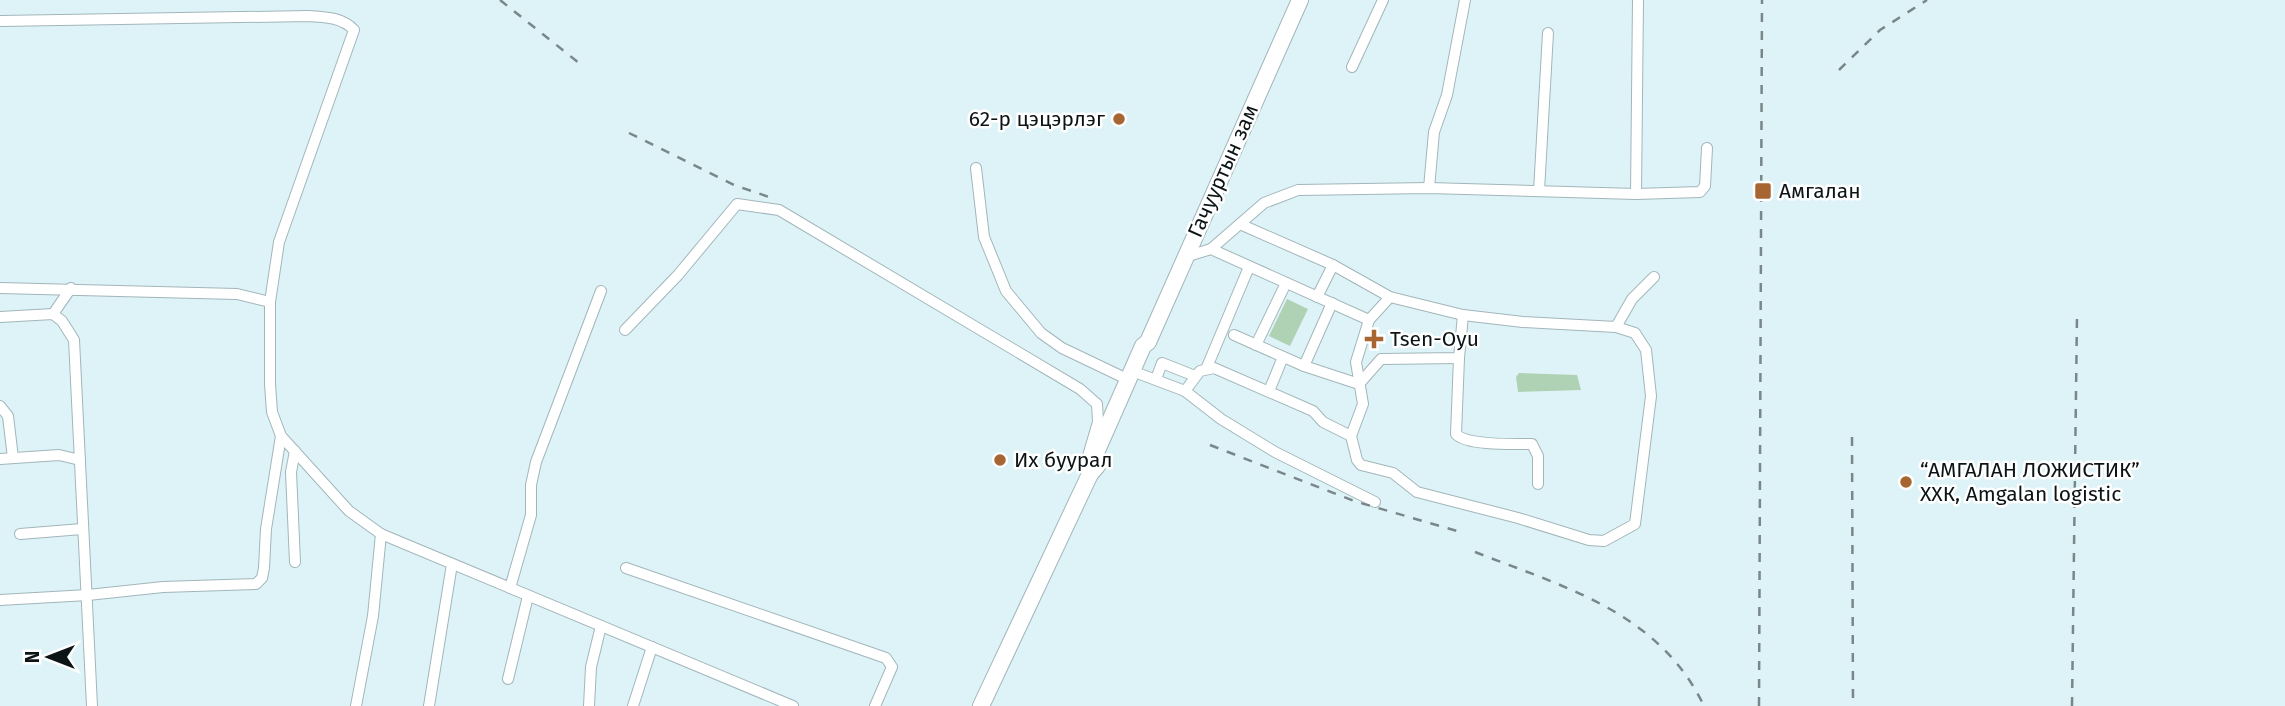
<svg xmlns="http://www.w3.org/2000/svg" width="2285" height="706" font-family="'Fira Sans',sans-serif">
	<rect width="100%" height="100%" fill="#def3f7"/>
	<g fill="#afd1b4">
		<polygon points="1287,299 1308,309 1290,346 1269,336"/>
		<polygon points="1519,373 1577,375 1581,390 1518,392 1516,377"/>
	</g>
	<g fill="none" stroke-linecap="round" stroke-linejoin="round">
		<defs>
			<g id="minor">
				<path d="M0,21L308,16C324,17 342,17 354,30L279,242L270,302V384L272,412L281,436L349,511L381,534L793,706"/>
				<polyline points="1352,67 1383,0"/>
				<polyline points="976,168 984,237 1006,291 1041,333 1062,348 1129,380"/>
				<polyline points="1429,188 1434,132 1447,95 1465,0"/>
				<polyline points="1539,191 1548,33"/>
				<polyline points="1636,194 1638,0"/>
				<polyline points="1242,225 1333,265"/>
				<polyline points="1185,257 1211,249 1264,203 1298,190 1429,188 1636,194 1700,192 1705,186 1707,148"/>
				<polyline points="0,288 237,294 270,302"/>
				<polyline points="1317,297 1333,265 1390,297"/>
				<polyline points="53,314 71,288"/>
				<polyline points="0,317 53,314 62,321 74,340 92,706"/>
				<polyline points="1616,327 1632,299 1654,277"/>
				<polyline points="625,330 678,275 737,204 779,210 1080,389 1097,404 1098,422 1088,456"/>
				<polyline points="1234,335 1304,366 1359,384 1381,359 1459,358 1463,315"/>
				<polyline points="1256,345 1286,283"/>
				<path d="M1459,358L1456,434C1467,446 1515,444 1532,444L1538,456V484"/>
				<polyline points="1304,366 1332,303"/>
				<polyline points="1207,367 1249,267"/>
				<polyline points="1140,374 1185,391 1200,371 1214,368 1313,411 1323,422 1351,436 1357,460 1361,465 1393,473 1417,492 1518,518 1589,540 1604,541 1635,524 1651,396 1646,350 1635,333 1616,327 1523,322 1463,315 1390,297 1369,320 1211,249"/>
				<polyline points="1156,379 1162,363 1195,376"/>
				<polyline points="1185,391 1221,419 1275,452 1375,502"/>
				<polyline points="1269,391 1283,357"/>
				<polyline points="0,406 8,416 13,458"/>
				<polyline points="1351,436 1363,404 1356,362 1369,320"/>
				<polyline points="295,451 291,472 295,562"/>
				<polyline points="0,459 59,455 80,460"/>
				<polyline points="20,534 82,529"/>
				<polyline points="626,568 886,658 892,667 875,706"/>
				<polyline points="510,588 531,515 531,485 536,462 601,291"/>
				<polyline points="0,600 88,595 163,587 256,584 262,578 264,568 266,529 281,436"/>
				<polyline points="508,679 528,596"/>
				<polyline points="356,706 373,616 381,534"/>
				<polyline points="429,706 452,564"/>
				<polyline points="589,706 591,667 601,626"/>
				<polyline points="633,706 652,647"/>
			</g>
			<g id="highway">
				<polyline points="1090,474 1091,464 1143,346 1148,342 1300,0"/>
				<polyline points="981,706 1090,474 1097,466"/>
			</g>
		</defs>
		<use href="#minor" stroke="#a2b6ba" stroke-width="12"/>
		<use href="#highway" stroke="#a2b6ba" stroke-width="18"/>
		<use href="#minor" stroke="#fff" stroke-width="10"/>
		<use href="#highway" stroke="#fff" stroke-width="16"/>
		<g stroke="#788789" stroke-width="2.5" stroke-dasharray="9 9" stroke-linecap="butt">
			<polyline points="500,0 579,63"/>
			<polyline points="1839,70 1880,30 1927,0"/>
			<polyline points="629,133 734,185 772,198"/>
			<polyline points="1852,437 1853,706"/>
			<polyline points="1210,445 1354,501 1464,533"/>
			<path d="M1475,552C1564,587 1659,612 1704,706"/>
			<polyline points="1759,706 1762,0"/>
			<polyline points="2072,706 2077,315"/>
		</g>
	</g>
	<g fill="#a76631" stroke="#fff" stroke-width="2.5">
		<circle cx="1119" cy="119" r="7"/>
		<rect x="1754" y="182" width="18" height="18" rx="3.5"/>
		<path d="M1370.5 328.5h7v7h7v7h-7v7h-7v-7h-7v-7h7z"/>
		<circle cx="1000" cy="460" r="7"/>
		<circle cx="1906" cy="482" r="7"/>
	</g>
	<g text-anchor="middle" stroke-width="5" stroke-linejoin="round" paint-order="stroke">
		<g font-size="21" fill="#0d1415" stroke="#fff" text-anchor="start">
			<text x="1105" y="126" text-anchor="end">62-р цэцэрлэг</text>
			<text x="1779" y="198">Амгалан</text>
			<text x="1390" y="346">Tsen-Oyu</text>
			<text x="1014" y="467">Их буурал</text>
			<text x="1920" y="477">“АМГАЛАН ЛОЖИСТИК”<tspan x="1920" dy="24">ХХК, Amgalan logistic</tspan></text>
		</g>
		<g font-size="21" fill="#0d1415" stroke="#fff">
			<text transform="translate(1223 171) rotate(-66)" y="7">Гачууртын зам</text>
		</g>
	</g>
	<g transform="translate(49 657) rotate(270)" stroke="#ffffff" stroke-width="5" paint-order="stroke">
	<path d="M0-5L12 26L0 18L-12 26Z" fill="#0d1415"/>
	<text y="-10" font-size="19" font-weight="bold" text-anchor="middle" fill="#0d1415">N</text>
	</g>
</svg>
